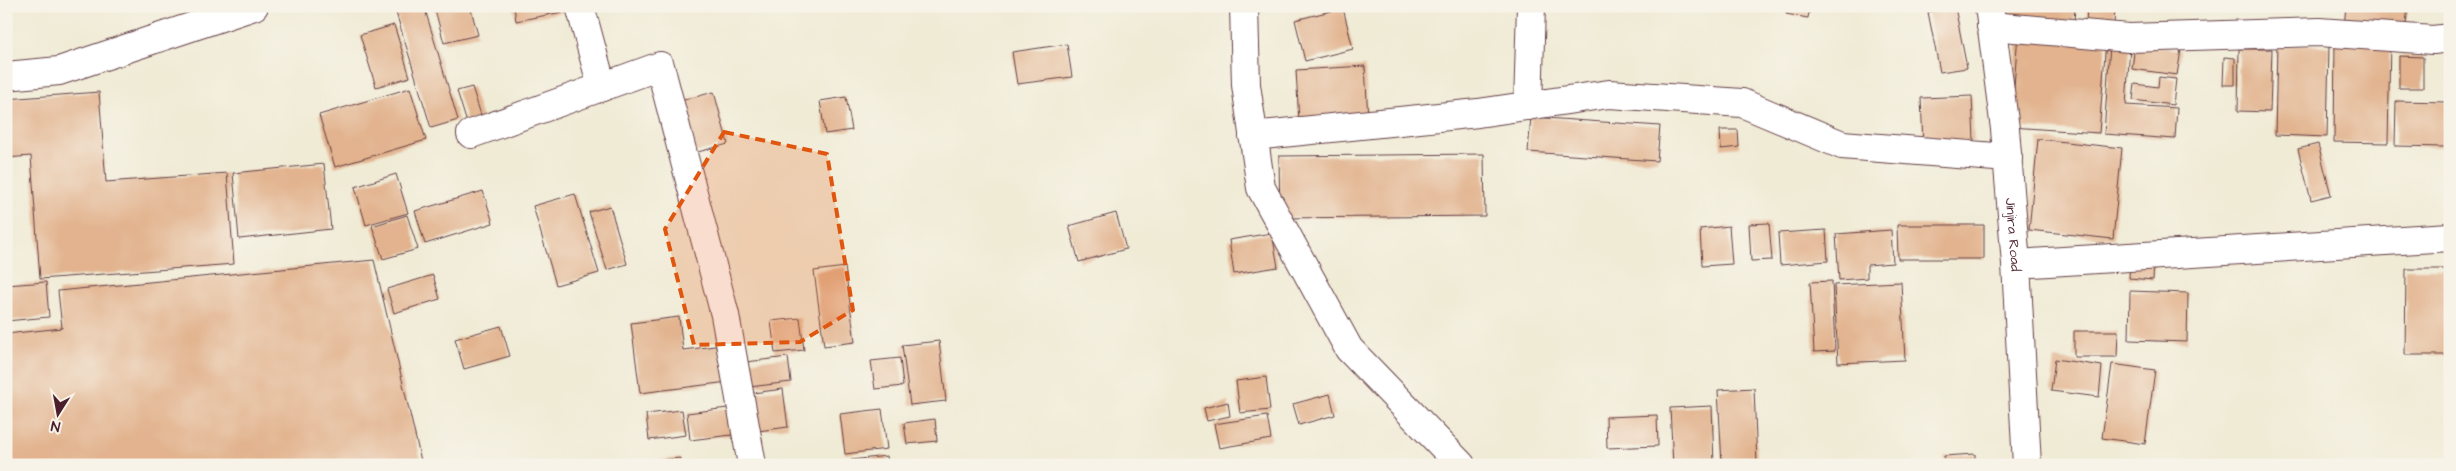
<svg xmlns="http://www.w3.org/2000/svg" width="2456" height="471" font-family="'Architects Daughter',sans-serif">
	<rect width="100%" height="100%" fill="#f7f3e8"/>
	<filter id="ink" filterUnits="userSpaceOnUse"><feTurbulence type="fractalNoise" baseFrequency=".02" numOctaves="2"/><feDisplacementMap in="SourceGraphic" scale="10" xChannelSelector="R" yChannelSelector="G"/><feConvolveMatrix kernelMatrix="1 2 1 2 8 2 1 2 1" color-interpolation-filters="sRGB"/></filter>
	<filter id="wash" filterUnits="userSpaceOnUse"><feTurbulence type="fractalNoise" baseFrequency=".0096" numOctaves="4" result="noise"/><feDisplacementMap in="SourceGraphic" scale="20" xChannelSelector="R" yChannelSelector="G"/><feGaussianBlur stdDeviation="1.12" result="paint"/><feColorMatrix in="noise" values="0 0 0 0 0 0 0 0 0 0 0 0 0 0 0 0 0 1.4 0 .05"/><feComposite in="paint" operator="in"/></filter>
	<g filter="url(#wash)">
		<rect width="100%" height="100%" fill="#f0ebd5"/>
		<g id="blocks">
			<g fill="#e2b38e">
				<polygon points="394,6 424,6 458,120 431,128"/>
				<polygon points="434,6 470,6 478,35 444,43"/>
				<polygon points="514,6 567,6 568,11 516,21"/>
				<polygon points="1193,6 1221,6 1221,7 1194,12"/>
				<polygon points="1788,6 1810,6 1808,18 1786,14"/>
				<polygon points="2000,6 2075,6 2074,23 2000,18"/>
				<polygon points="2087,6 2115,6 2114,26 2086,25"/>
				<polygon points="2346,6 2408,6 2405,33 2344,27"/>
				<polygon points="1955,7 1967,68 1940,72 1928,12"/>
				<polygon points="1343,8 1353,49 1305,61 1295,20"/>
				<polygon points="394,25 410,77 376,87 360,35"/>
				<polygon points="2018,33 2106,40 2099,133 2011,127"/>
				<polygon points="2335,40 2390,41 2388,143 2334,142"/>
				<polygon points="1067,44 1072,77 1017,84 1012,52"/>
				<polygon points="2110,44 2130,46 2126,105 2177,108 2175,139 2104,134"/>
				<polygon points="2135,44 2181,50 2177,75 2132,69"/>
				<polygon points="2277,45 2329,46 2327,137 2275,135"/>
				<polygon points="2239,49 2272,49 2270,112 2238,111"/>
				<polygon points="2399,56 2423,57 2423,88 2399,88"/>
				<polygon points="2224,57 2235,58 2235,85 2223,85"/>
				<polygon points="1365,66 1368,118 1299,122 1296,70"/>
				<polygon points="2159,77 2176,79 2173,105 2133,100 2135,84 2158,87"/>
				<polygon points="472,87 482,118 467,123 457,91"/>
				<polygon points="410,88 426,140 335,167 319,115"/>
				<polygon points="99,92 106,182 227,173 234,264 40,279 31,156 6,158 6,99"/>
				<polygon points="714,92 728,144 694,153 680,101"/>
				<polygon points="1972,96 1974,141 1923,144 1921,98"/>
				<polygon points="846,97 852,130 825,134 820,101"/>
				<polygon points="2396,101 2447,102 2446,147 2395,146"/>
				<polygon points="1531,117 1660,126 1657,161 1528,152"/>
				<polygon points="1720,130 1738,130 1739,147 1721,149"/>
				<polygon points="2038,139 2122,148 2113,239 2029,230"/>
				<polygon points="2318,144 2331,195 2311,200 2298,149"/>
				<polygon points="1484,154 1485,216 1280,218 1279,156"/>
				<polygon points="324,164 331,229 239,239 233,173"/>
				<polygon points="396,174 408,213 366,225 355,187"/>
				<polygon points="483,191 493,223 425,244 415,211"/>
				<polygon points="575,194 599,273 556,285 533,206"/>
				<polygon points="610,206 627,264 607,270 589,212"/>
				<polygon points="1116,213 1126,249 1079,262 1069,226"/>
				<polygon points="407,215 418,249 383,259 372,226"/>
				<polygon points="1769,223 1772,260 1751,261 1749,224"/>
				<polygon points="1897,225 1984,225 1984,259 1898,259"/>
				<polygon points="1729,226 1732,264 1702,266 1700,229"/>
				<polygon points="1826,230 1828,261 1780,265 1778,233"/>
				<polygon points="1891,230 1893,263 1867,265 1867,278 1839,280 1836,234"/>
				<polygon points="1272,233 1278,267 1234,274 1229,240"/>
				<polygon points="2130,259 2154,260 2153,280 2129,278"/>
				<polygon points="374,260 422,465 6,465 6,334 62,328 58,291"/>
				<polygon points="845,267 855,342 824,346 814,271"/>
				<polygon points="2406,269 2450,269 2450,355 2405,355"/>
				<polygon points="433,275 440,299 394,313 387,289"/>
				<polygon points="1832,281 1835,351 1814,352 1810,282"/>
				<polygon points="46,282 49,317 6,321 6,285"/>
				<polygon points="1901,282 1905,360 1838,363 1834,285"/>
				<polygon points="2130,291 2188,293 2187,342 2129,340"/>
				<polygon points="679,317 683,350 723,345 728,382 640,393 631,323"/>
				<polygon points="800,318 804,350 775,353 771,321"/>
				<polygon points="501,326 510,356 464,369 455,339"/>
				<polygon points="2074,331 2118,331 2117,357 2074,357"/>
				<polygon points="939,341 946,401 910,405 902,345"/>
				<polygon points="788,357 791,382 749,387 746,362"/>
				<polygon points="900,358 903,386 875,389 871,361"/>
				<polygon points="2055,359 2102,366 2099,397 2051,391"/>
				<polygon points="2112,364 2155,370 2145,444 2102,438"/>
				<polygon points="1266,377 1270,410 1240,413 1236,381"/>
				<polygon points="1754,388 1757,465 1722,465 1718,390"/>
				<polygon points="783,389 788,427 758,431 753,393"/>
				<polygon points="1330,394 1335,415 1299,425 1293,404"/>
				<polygon points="1228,402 1230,416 1207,421 1204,408"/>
				<polygon points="1712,406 1714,465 1673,465 1670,408"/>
				<polygon points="736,407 740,434 690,440 687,413"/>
				<polygon points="882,409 887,449 845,454 840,414"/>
				<polygon points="682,410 686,435 649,440 646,414"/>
				<polygon points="1657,415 1658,446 1607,448 1606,417"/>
				<polygon points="1267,416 1271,439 1219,448 1214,424"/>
				<polygon points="935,419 937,441 907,444 904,423"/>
				<polygon points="1975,454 1975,465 1945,465 1944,456"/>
				<polygon points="887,456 888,465 852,465 851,460"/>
				<polygon points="680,458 681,465 646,465 645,462"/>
			</g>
		</g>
	</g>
	<g filter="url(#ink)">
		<use href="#blocks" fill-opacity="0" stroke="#633e44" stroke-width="1"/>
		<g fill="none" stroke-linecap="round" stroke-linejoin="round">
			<defs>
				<g id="street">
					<polyline points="580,6 602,87"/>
					<polyline points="1244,6 1246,85 1261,188 1349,349 1461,465"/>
					<path id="s1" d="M1989,6L2005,129L2016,264L2027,465"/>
					<polyline points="1991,26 2129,38 2319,32 2433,40 2450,38"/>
					<polyline points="6,76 59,71 254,6"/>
					<polyline points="1528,106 1531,6"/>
					<polyline points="471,134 660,66 725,315 752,465"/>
					<polyline points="1253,136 1478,113 1609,94 1742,103 1842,145 2008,158"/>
					<polyline points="2016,264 2450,237"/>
				</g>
			</defs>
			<use href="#street" stroke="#633e44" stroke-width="30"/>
			<use href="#street" stroke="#fff" stroke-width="28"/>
		</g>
	</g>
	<path fill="#e0560e" fill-opacity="0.2" stroke="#e0560e" stroke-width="4" stroke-dasharray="10 6" stroke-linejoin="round" d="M724,132L827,154L853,310L800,342L694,345L665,229Z"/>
	<g text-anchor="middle" stroke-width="4" stroke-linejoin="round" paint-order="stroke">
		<g font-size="14" fill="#4a1f2b" stroke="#f7f3e8">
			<text dy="5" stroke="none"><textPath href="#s1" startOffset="230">Jinjira Road</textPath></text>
		</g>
	</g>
	<rect width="2456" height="471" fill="none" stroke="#f7f3e8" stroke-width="25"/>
	<g transform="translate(58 414) rotate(191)" stroke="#f7f3e8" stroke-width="4" paint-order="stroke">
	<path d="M0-4L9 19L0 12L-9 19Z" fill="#4a1f2b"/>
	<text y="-8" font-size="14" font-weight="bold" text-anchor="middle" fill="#4a1f2b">N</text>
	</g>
</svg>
